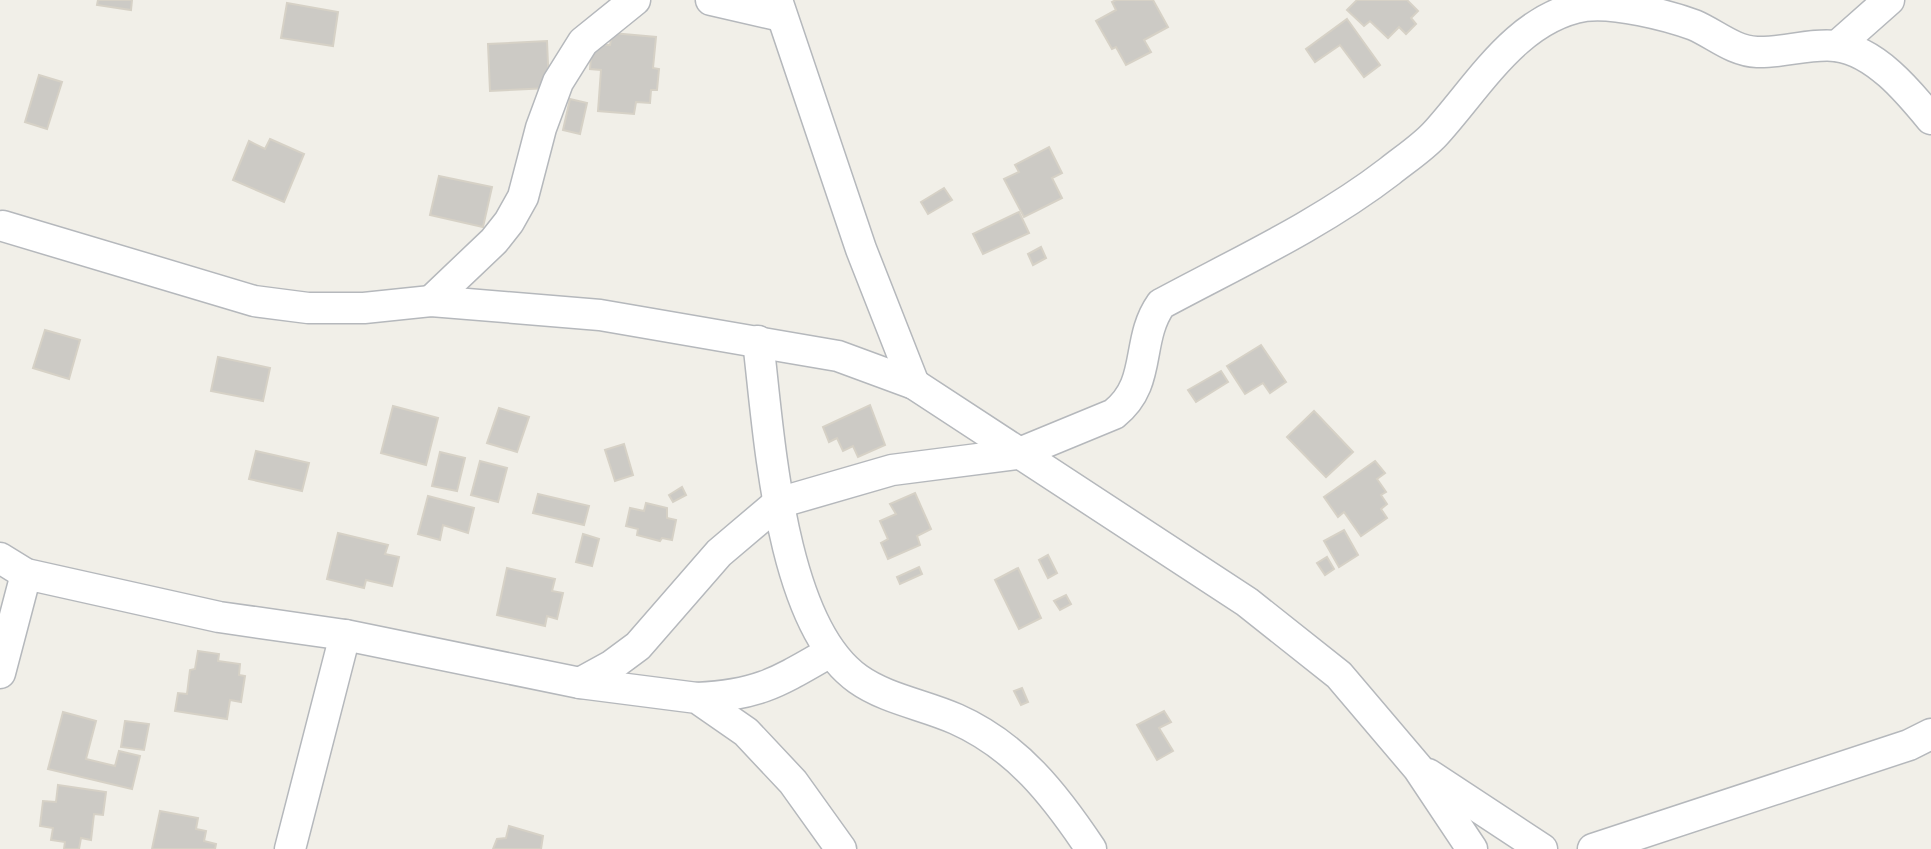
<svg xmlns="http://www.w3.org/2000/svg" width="1931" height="849" font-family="'Source Sans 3',sans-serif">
	<rect width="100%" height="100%" fill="#f1efe8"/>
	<g fill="#cccac5" stroke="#d6d1c6" stroke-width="2">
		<polygon points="98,0 132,0 131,10 97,5"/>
		<polygon points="1116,0 1153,0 1168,27 1144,40 1151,52 1126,65 1116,47 1112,49 1096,21 1116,10 1112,2"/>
		<polygon points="1357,0 1407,0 1418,11 1411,18 1416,24 1406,34 1399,27 1388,38 1370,21 1364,26 1347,10"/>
		<polygon points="287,3 338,12 333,46 281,38"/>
		<polygon points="1347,19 1380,65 1364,77 1340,45 1315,62 1306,49"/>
		<polygon points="612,33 656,37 653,68 659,69 657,90 651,90 650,103 636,102 634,114 598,111 601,70 590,69 592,44 610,45"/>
		<polygon points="547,41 549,88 490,91 488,44"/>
		<polygon points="39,75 62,82 47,129 25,122"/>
		<polygon points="570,99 587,103 580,134 563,130"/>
		<polygon points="270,139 304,154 284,202 233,180 249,141 265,149"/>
		<polygon points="1049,147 1062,173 1052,178 1062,198 1024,217 1004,179 1019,172 1015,165"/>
		<polygon points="439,176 492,187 483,227 430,215"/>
		<polygon points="944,188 952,200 928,214 921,202"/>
		<polygon points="1019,212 1029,233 983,254 973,234"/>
		<polygon points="1041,247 1046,258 1033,265 1028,254"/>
		<polygon points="45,330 80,340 69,379 33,368"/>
		<polygon points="1261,345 1286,382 1270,393 1263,383 1245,394 1227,366"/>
		<polygon points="218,357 270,368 263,401 211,391"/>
		<polygon points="1221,371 1228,382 1196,402 1188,390"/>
		<polygon points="870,405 885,445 858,457 853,446 843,451 837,438 829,442 823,427"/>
		<polygon points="393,406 438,418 426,465 381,453"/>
		<polygon points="499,408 529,417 517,452 487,443"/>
		<polygon points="1314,411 1353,452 1326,477 1287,437"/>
		<polygon points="624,444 633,475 615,481 605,450"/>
		<polygon points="256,451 309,463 302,491 249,479"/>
		<polygon points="440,452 465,458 457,491 432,486"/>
		<polygon points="480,461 507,468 498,502 471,495"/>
		<polygon points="1375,461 1385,473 1377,479 1386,492 1381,495 1387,504 1381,509 1387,518 1361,536 1344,512 1338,517 1324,497"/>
		<polygon points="682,487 686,495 673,502 669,495"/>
		<polygon points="915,493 931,529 917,536 920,545 888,559 881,543 888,539 880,521 896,514 890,504"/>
		<polygon points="538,494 589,506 584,525 533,513"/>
		<polygon points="428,496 474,508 468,533 443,525 440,540 418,534"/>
		<polygon points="646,503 667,508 667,518 676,520 672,540 662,538 660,541 637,535 638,529 626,526 630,508 644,511"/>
		<polygon points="1344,530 1358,555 1339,567 1324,541"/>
		<polygon points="338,533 388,545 385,554 399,557 392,586 366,580 364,588 327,579"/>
		<polygon points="583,534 599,539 592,566 576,562"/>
		<polygon points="1048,555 1057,573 1048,578 1039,560"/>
		<polygon points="1327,557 1334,569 1325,575 1317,563"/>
		<polygon points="919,567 922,574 900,584 897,577"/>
		<polygon points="507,568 555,579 552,591 563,593 557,619 547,616 545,626 497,615"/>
		<polygon points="1018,568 1041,618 1019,629 995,580"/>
		<polygon points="1066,595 1071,604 1060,610 1054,601"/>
		<polygon points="198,651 219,654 218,661 240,664 239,675 245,676 241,702 230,700 227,719 175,711 178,693 187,694 190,670 195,669"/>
		<polygon points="1022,688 1028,702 1021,705 1014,691"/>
		<polygon points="1164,711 1171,722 1159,728 1173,751 1157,760 1137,725"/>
		<polygon points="63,712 96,721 86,759 115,766 119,751 140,756 132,789 48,769"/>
		<polygon points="125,721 149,724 144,750 121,747"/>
		<polygon points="58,785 106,792 103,815 94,814 91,840 81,838 79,849 64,849 65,842 51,840 53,828 40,826 43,801 56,802"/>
		<polygon points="160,811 198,818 196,829 206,831 204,841 216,844 215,849 152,849"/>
		<polygon points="509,826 543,836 541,849 493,849 497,839 506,838"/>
	</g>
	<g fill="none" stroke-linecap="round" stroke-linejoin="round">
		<defs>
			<g id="minor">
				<polyline points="711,0 781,16"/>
				<polyline points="777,0 861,249 914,384"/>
				<polyline points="1837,46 1889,0"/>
				<polyline points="3,226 254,301 308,308 364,308 431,301 600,315 838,356 914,384 1247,602 1339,675 1418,768 1472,849"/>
				<polyline points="431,301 494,241 509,222 523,197 541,128 558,82 583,42 635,0"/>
				<path d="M758,341C769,431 779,623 858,679C886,699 925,705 956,719C1017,746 1055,795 1091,849"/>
				<polyline points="0,558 26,574 219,617 345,635 580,683 697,698 746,732 793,782 841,849"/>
				<polyline points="0,673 26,574"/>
				<path d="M580,683L611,666L638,646L719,553L778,503L892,470L1017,454L1114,414C1153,383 1135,341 1161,304C1239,262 1320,225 1390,171C1405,159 1422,148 1435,134C1478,87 1517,17 1585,6C1614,2 1667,15 1694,25C1715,34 1733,51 1757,52C1783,53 1810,43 1836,46C1875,51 1908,91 1931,119"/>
				<path d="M697,698C759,695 778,682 830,652"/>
				<polyline points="1428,774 1542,849"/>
				<polyline points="290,849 345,635"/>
				<polyline points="1593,849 1909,745 1931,734"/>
			</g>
		</defs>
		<use href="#minor" stroke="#b5b8bc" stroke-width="33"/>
		<use href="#minor" stroke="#fff" stroke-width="30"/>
	</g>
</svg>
